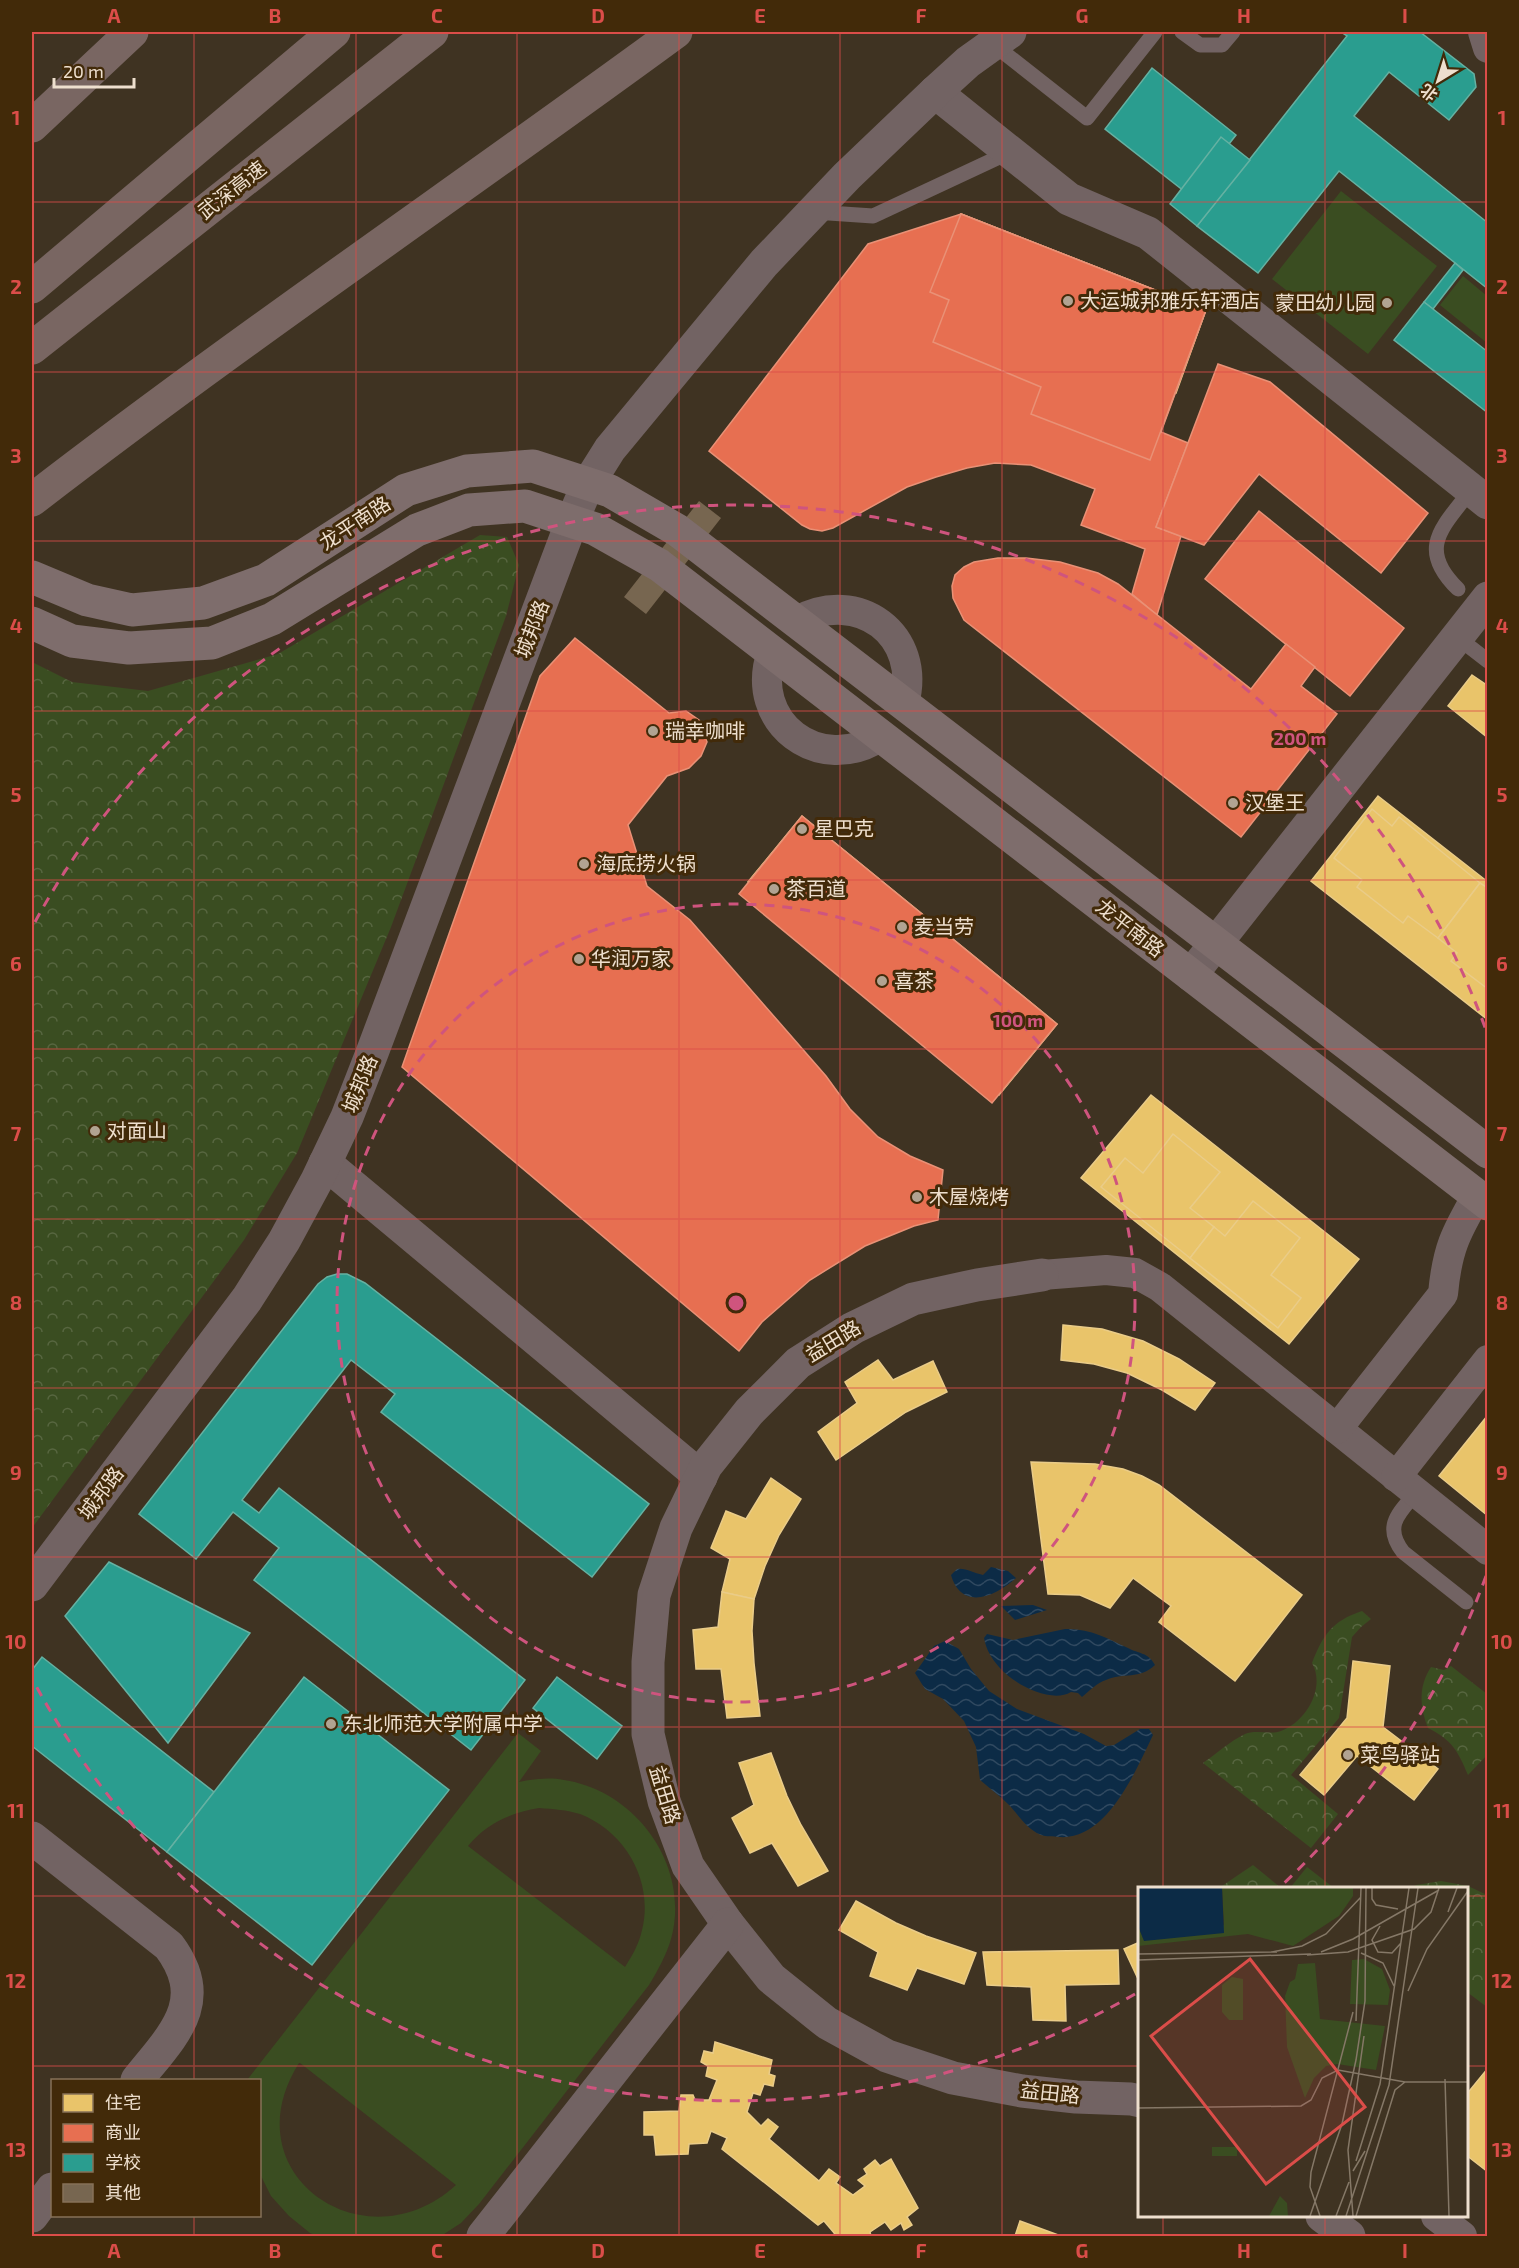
<svg xmlns="http://www.w3.org/2000/svg" width="1519" height="2268" font-family="'Exo 2','Noto Sans SC',sans-serif">
	<defs>
		<pattern id="forest-crowns" width="20" height="18" patternUnits="userSpaceOnUse" patternTransform="scale(1.5)"><rect width="20" height="18" fill="#3a4d21"/><path d="M2 6a3 3 0 1 1 6 0M12 15a3 3 0 1 1 6 0" fill="none" stroke="#576640"/></pattern>
		<pattern id="water-waves" width="16" height="10" patternUnits="userSpaceOnUse" patternTransform="scale(1.5)"><rect width="16" height="10" fill="#0c2b46"/><path d="M0 5q4-4 8 0t8 0" fill="none" stroke="#304960"/></pattern>
	</defs>
	<rect width="100%" height="100%" fill="#3f3322"/>
	<g fill="url(#forest-crowns)">
		<polygon points="480,535 507,537 519,565 506,616 391,927 297,1153 244,1240 32,1528 32,662 72,682 148,691 278,654"/>
		<path d="M1362,1611L1371,1619L1361,1627L1352,1637L1339,1718L1291,1775L1338,1814L1311,1848L1203,1763C1216,1754 1230,1741 1245,1734C1256,1729 1270,1735 1281,1731C1306,1722 1326,1688 1312,1663C1323,1635 1332,1621 1362,1611Z"/>
		<path d="M1451,1666L1487,1694V1755L1468,1775C1458,1751 1452,1740 1428,1728C1420,1707 1418,1687 1431,1667L1444,1670Z"/>
		<polygon points="1253,1865 1281,1888 1219,1888"/>
		<polygon points="1307,1867 1334,1888 1290,1888"/>
		<polygon points="1441,1881 1468,1886 1487,1895 1487,2007 1467,1992 1466,1888 1412,1888 1416,1885"/>
	</g>
	<g fill="#3a4d21" fill-rule="evenodd">
		<polygon points="1341,191 1437,266 1368,354 1272,279"/>
		<polygon points="1463,276 1487,296 1487,343 1440,305"/>
		<path d="M518,1733L541,1751L519,1782C534,1779 549,1777 564,1780C637,1791 691,1867 671,1939C666,1956 658,1970 649,1985L479,2204L461,2223L441,2236H317L310,2233L289,2216L271,2196L260,2174V2080H247ZM539,1808C553,1809 567,1810 580,1814C626,1832 654,1882 642,1930C639,1944 632,1956 625,1967L468,1846C487,1823 510,1813 539,1808ZM299,2063H300L456,2185C365,2268 229,2174 299,2063Z"/>
	</g>
	<g fill="url(#water-waves)">
		<path d="M991,1567L1008,1571L1016,1578C996,1596 962,1612 951,1575L957,1569C967,1568 973,1573 983,1575Z"/>
		<polygon points="1033,1605 1047,1610 1015,1620 1001,1606"/>
		<path d="M1065,1629C1090,1628 1106,1638 1128,1648C1139,1654 1148,1652 1155,1665C1140,1680 1123,1672 1106,1680C1097,1683 1089,1691 1082,1697L1078,1693L1071,1692C1051,1704 1013,1684 999,1667C991,1658 986,1649 984,1638L987,1634L1013,1640Z"/>
		<path d="M945,1641L959,1649L971,1669L989,1691L1017,1709L1084,1734L1106,1746L1114,1745L1140,1729H1149L1153,1735C1136,1770 1107,1841 1059,1837C1053,1836 1046,1837 1041,1835C1025,1828 1019,1815 1008,1804C999,1795 989,1788 980,1780L976,1747L964,1721L943,1699L925,1689L915,1673L934,1646Z"/>
	</g>
	<g fill="#e9c46a" stroke="#eacc88" stroke-width="1.5">
		<polygon points="961,214 1206,310 1176,393 930,292"/>
		<polygon points="1472,675 1488,686 1488,738 1448,706"/>
		<polygon points="1378,796 1488,882 1488,1020 1311,881"/>
		<polygon points="1372,809 1392,826 1399,817 1480,883 1438,938 1408,916 1403,923 1357,887 1362,880 1334,858"/>
		<polygon points="802,816 1057,1024 999,1095 964,1066 994,1028 977,1014 956,1040 927,1016 949,988 853,909 831,937 801,913 827,882 812,870 780,909 748,882"/>
		<polygon points="1480,883 1488,888 1488,989 1451,961 1457,953 1438,938"/>
		<polygon points="1151,1095 1359,1259 1289,1344 1081,1178"/>
		<polygon points="1173,1134 1220,1172 1190,1208 1214,1227 1190,1258 1101,1187 1125,1158 1143,1173"/>
		<polygon points="1253,1201 1300,1238 1271,1275 1301,1298 1278,1328 1190,1258 1214,1227 1225,1236"/>
		<polygon points="1063,1325 1102,1329 1143,1341 1179,1359 1215,1383 1195,1410 1162,1390 1127,1373 1094,1364 1061,1360"/>
		<polygon points="878,1360 893,1380 933,1361 947,1392 906,1412 836,1460 818,1432 857,1403 845,1382"/>
		<polygon points="1488,1415 1488,1516 1439,1476"/>
		<polygon points="1031,1462 1095,1464 1123,1469 1142,1476 1159,1485 1302,1595 1235,1681 1159,1622 1171,1606 1133,1578 1110,1608 1080,1595 1048,1594"/>
		<polygon points="771,1478 801,1499 779,1535 765,1566 754,1599 722,1592 730,1559 711,1548 726,1511 746,1519"/>
		<polygon points="722,1592 754,1599 752,1631 754,1663 760,1716 727,1718 721,1669 696,1669 693,1630 718,1627"/>
		<polygon points="1353,1661 1390,1666 1383,1727 1438,1769 1414,1800 1357,1756 1324,1795 1300,1775 1347,1718"/>
		<polygon points="771,1753 787,1796 801,1825 828,1871 798,1886 772,1843 750,1853 732,1818 754,1805 739,1763"/>
		<polygon points="856,1901 896,1923 926,1936 976,1953 964,1984 917,1968 907,1990 870,1976 878,1952 839,1930"/>
		<polygon points="1140,1942 1140,1980 1139,1981 1124,1949"/>
		<polygon points="1118,1950 1119,1984 1065,1985 1066,2021 1033,2020 1031,1987 987,1985 983,1952"/>
		<polygon points="715,2042 772,2060 769,2074 775,2076 773,2086 764,2084 760,2095 753,2093 747,2112 761,2126 768,2119 778,2127 769,2139 819,2181 829,2169 840,2177 836,2183 853,2195 865,2186 858,2180 867,2174 864,2169 875,2160 880,2166 891,2159 918,2208 907,2217 912,2225 904,2230 901,2223 891,2230 885,2222 870,2232 871,2236 831,2236 835,2234 824,2221 818,2225 722,2149 727,2138 711,2131 707,2143 689,2144 688,2154 656,2155 654,2135 644,2135 644,2112 679,2111 681,2095 693,2095 695,2100 709,2100 717,2080 706,2076 708,2066 701,2062 704,2051 713,2053"/>
		<polygon points="1488,2068 1488,2172 1466,2155 1466,2095"/>
		<polygon points="1020,2221 1061,2236 1015,2236"/>
	</g>
	<g fill="#e76f51" stroke="#e99176" stroke-width="1.5">
		<polygon points="961,214 1206,310 1161,432 1188,443 1156,527 1181,536 1157,615 1132,594 1145,549 1081,525 1095,489 1031,465 995,463 967,468 936,477 907,487 833,528 822,531 810,529 802,525 709,451 868,244"/>
		<polygon points="961,214 1206,310 1150,460 1031,414 1041,387 933,342 949,300 930,292"/>
		<polygon points="1218,364 1270,382 1428,513 1381,573 1259,474 1204,545 1156,527"/>
		<polygon points="1259,511 1404,628 1350,696 1205,579"/>
		<polygon points="998,558 1026,558 1060,562 1098,573 1118,584 1251,689 1286,644 1315,667 1301,686 1337,714 1241,837 964,620 953,598 952,586 955,575 964,567 974,562"/>
		<polygon points="575,638 669,713 686,711 699,720 703,727 707,742 701,756 689,768 667,776 628,825 647,886 690,920 826,1076 850,1109 878,1137 910,1156 943,1170 938,1220 914,1226 865,1246 810,1280 762,1322 739,1351 402,1067 540,676"/>
		<polygon points="802,816 1057,1024 992,1103 739,894"/>
	</g>
	<g fill="#2a9d8f" stroke="#65b1a2" stroke-width="1.5">
		<polygon points="1341,32 1420,32 1474,74 1476,87 1449,120 1389,72 1354,116 1488,223 1488,289 1339,171 1258,273 1197,226 1347,36"/>
		<polygon points="1152,68 1236,135 1189,195 1105,129"/>
		<polygon points="1221,137 1250,160 1197,226 1170,204"/>
		<polygon points="1455,263 1463,270 1433,309 1424,302"/>
		<polygon points="1424,302 1488,352 1488,413 1394,340"/>
		<polygon points="337,1274 347,1274 365,1283 649,1504 592,1577 381,1412 395,1394 351,1360 242,1500 259,1513 279,1488 525,1680 471,1750 254,1580 279,1548 233,1512 196,1559 139,1514 318,1284 327,1277"/>
		<polygon points="109,1562 250,1633 168,1743 65,1616"/>
		<polygon points="42,1657 214,1792 167,1852 32,1746 32,1670"/>
		<polygon points="304,1677 449,1790 312,1965 167,1852"/>
		<polygon points="557,1677 622,1726 597,1759 533,1708"/>
	</g>
	<polygon fill="#776650" points="699,501 721,518 646,614 624,597"/>
	<g fill="none" stroke-linecap="round" stroke-linejoin="round">
		<g stroke="#726363" stroke-width="15">
			<polyline points="1182,32 1200,45 1222,45 1233,32"/>
			<polyline points="993,44 1087,118 1155,32"/>
			<polyline points="814,212 873,216 1010,152"/>
			<path d="M1458,589C1416,548 1443,527 1471,490"/>
			<polyline points="1457,637 1488,661"/>
			<path d="M1416,1493C1399,1513 1383,1526 1403,1552L1466,1602"/>
		</g>
		<g stroke="#726363" stroke-width="30">
			<polyline points="1483,32 1488,48"/>
			<path d="M797,621C858,587 923,635 904,704"/>
			<path d="M772,652C747,722 820,777 881,736"/>
			<polyline points="1042,1275 1106,1270 1135,1273 1160,1287 1488,1550"/>
			<path d="M1337,1429L1443,1294C1447,1250 1455,1234 1477,1196"/>
			<polyline points="1396,1477 1488,1360"/>
			<polyline points="1436,2216 1462,2236"/>
		</g>
		<g stroke="#726363" stroke-width="33">
			<polyline points="935,92 1069,199 1148,233 1488,503"/>
			<polyline points="1191,975 1488,598"/>
			<polyline points="325,1163 701,1477"/>
			<polyline points="1042,1275 977,1285 913,1299 853,1328 798,1363 749,1412 706,1466 676,1528 654,1595 648,1662 648,1734 664,1801 688,1866 728,1924 771,1978 827,2023 887,2056 953,2078 1022,2091 1076,2097 1131,2099 1140,2101"/>
			<polyline points="32,1585 247,1299 284,1241 317,1180 347,1117 372,1053 572,521 588,484 610,449 764,263 847,176 935,92 968,62 1010,32"/>
			<path d="M32,1838L169,1946C211,2002 172,2036 137,2080"/>
			<polyline points="32,2216 52,2189"/>
			<polyline points="1322,2216 1349,2236"/>
			<polyline points="483,2236 728,1924"/>
		</g>
		<g stroke="#7e6d6c" stroke-width="33">
			<polyline points="32,577 87,600 132,610 203,603 266,580 406,490 467,471 533,466 610,491 677,530 1488,1152"/>
			<polyline points="32,623 72,641 129,648 212,643 272,619 417,530 469,510 525,506 595,529 659,565 1488,1204"/>
		</g>
		<g stroke="#796662" stroke-width="33">
			<polyline points="32,126 132,32"/>
			<polyline points="32,287 334,32"/>
			<polyline points="32,348 432,32"/>
			<path d="M32,500C242,338 462,189 676,32"/>
		</g>
	</g>
	<path fill="none" stroke="#db4d49" stroke-width="1.5" stroke-opacity="0.55" d="M194,32V2080M356,32V2236M517,32V2236M679,32V2236M840,32V2236M1002,32V2236M1163,32V1888M1325,32V1888M32,202H1488M32,372H1488M32,541H1488M32,711H1488M32,880H1488M32,1049H1488M32,1219H1488M32,1388H1488M32,1557H1488M32,1727H1488M32,1896H1140M1466,1896H1488M32,2066H1140M1466,2066H1488M194,2216V2236M1163,2216V2236M1325,2216V2236"/>
	<g fill="none" stroke="#cf547e" stroke-width="3" stroke-dasharray="10 8">
		<circle cx="736" cy="1303" r="399"/>
		<path d="M1486 1576A798 798 0 0 1 1280 1887M1135 1994A798 798 0 0 1 35 1684M35 922A798 798 0 0 1 1486 1030"/>
	</g>
	<g fill="#b1a392" stroke="#422a09" stroke-width="2">
		<circle cx="1068" cy="301" r="6"/>
		<circle cx="1387" cy="303" r="6"/>
		<circle cx="653" cy="731" r="6"/>
		<circle cx="1233" cy="803" r="6"/>
		<circle cx="802" cy="829" r="6"/>
		<circle cx="584" cy="864" r="6"/>
		<circle cx="774" cy="889" r="6"/>
		<circle cx="902" cy="927" r="6"/>
		<circle cx="579" cy="959" r="6"/>
		<circle cx="882" cy="981" r="6"/>
		<circle cx="95" cy="1131" r="6"/>
		<circle cx="917" cy="1197" r="6"/>
		<circle cx="331" cy="1724" r="6"/>
		<circle cx="1348" cy="1755" r="6"/>
	</g>
	<g text-anchor="middle" stroke-width="6" stroke-linejoin="round" paint-order="stroke">
		<g font-size="20" fill="#eedfce" stroke="#422a09">
			<text transform="translate(232 190) rotate(-38)" y="7">武深高速</text>
			<text transform="translate(355 523) rotate(-33)" y="7">龙平南路</text>
			<text transform="translate(532 629) rotate(-69)" y="7">城邦路</text>
			<text transform="translate(1130 928) rotate(38)" y="7">龙平南路</text>
			<text transform="translate(360 1084) rotate(-68)" y="7">城邦路</text>
			<text transform="translate(833 1341) rotate(-31)" y="7">益田路</text>
			<text transform="translate(101 1493) rotate(-53)" y="7">城邦路</text>
			<text transform="translate(665 1795) rotate(73)" y="7">益田路</text>
			<text transform="translate(1050 2093) rotate(6)" y="7">益田路</text>
		</g>
		<g font-size="20" fill="#eedfce" stroke="#422a09" text-anchor="start">
			<text x="1080" y="308">大运城邦雅乐轩酒店</text>
			<text x="1375" y="310" text-anchor="end">蒙田幼儿园</text>
			<text x="665" y="738">瑞幸咖啡</text>
			<text x="1245" y="810">汉堡王</text>
			<text x="814" y="836">星巴克</text>
			<text x="596" y="871">海底捞火锅</text>
			<text x="786" y="896">茶百道</text>
			<text x="914" y="934">麦当劳</text>
			<text x="591" y="966">华润万家</text>
			<text x="894" y="988">喜茶</text>
			<text x="107" y="1138">对面山</text>
			<text x="929" y="1204">木屋烧烤</text>
			<text x="343" y="1731">东北师范大学附属中学</text>
			<text x="1360" y="1762">菜鸟驿站</text>
		</g>
	</g>
	<g transform="translate(1138 1887)">
		<rect width="330" height="330" fill="#3f3322"/>
		<path d="M74,260H99V269H74Z" fill="#3a4d21"/>
		<path d="M84,1H215V9L201,29L155,59L110,47L0,59V39L6,53L86,38ZM226,72L244,82L252,103L250,118L212,117L214,73ZM177,76L182,132L247,139L238,183L199,177L188,179L176,191L167,211L149,160L147,109L152,95L157,92L160,77ZM142,309L149,316L150,329H131Z" fill="#3a4d21"/>
		<path d="M94,90L105,92V133H91L84,125V98Z" fill="#3a4d21"/>
		<path d="M0,1H84L86,46L6,54L0,39Z" fill="#0c2b46"/>
		<path fill="none" stroke="#857867" stroke-width="1.5" d="M234,1V12L238,18L260,22M310,25L319,1M242,39L234,53L240,65L254,66L263,56M134,65L164,59L188,47L223,10M183,65L215,52L301,3M223,66L245,76L256,99M0,67L139,65M169,68L210,65L276,42L293,25L301,1M0,73L173,67M270,104L289,62L330,4M218,134L223,1M307,192L311,329M0,221L163,219L173,213L184,191L200,183L267,195H330M218,274L242,197L271,1M215,284L227,264M172,329L204,237L218,173L227,114L228,1M182,329L172,300L173,285L215,125M198,329L211,295M208,329L251,198L280,1M215,329L210,263L226,149M218,329L257,203L267,195"/>
		<path fill="#db4d49" fill-opacity="0.15" stroke="#db4d49" stroke-width="3" d="M112,72L227,220L128,297L13,149Z"/>
		<rect width="330" height="330" fill="none" stroke="#eedfce" stroke-width="3"/>
	</g>
	<circle cx="736" cy="1303" r="9" fill="#cf547e" stroke="#422a09" stroke-width="3"/>
	<g font-size="18" text-anchor="middle" font-weight="bold" fill="#cf547e" stroke="#422a09" stroke-width="6" stroke-linejoin="round" paint-order="stroke">
		<text x="1300" y="745">200 m</text>
		<text x="1018" y="1027">100 m</text>
	</g>
	<rect width="1519" height="2268" fill="none" stroke="#422a09" stroke-width="66"/>
	<rect x="51" y="2079" width="210" height="138" fill="#422a09" stroke="#877258" stroke-width="1.5"/>
	<rect x="63" y="2094" width="30" height="18" fill="#e9c46a" stroke="#877258" stroke-width="1.5"/>
	<text x="105" y="2109" font-size="18" fill="#eedfce">住宅</text>
	<rect x="63" y="2124" width="30" height="18" fill="#e76f51" stroke="#877258" stroke-width="1.5"/>
	<text x="105" y="2139" font-size="18" fill="#eedfce">商业</text>
	<rect x="63" y="2154" width="30" height="18" fill="#2a9d8f" stroke="#877258" stroke-width="1.5"/>
	<text x="105" y="2169" font-size="18" fill="#eedfce">学校</text>
	<rect x="63" y="2184" width="30" height="18" fill="#776650" stroke="#877258" stroke-width="1.5"/>
	<text x="105" y="2199" font-size="18" fill="#eedfce">其他</text>
	<g transform="translate(1438 81) rotate(218)" stroke="#422a09" stroke-width="4.5" paint-order="stroke">
	<path d="M0-4.5L10 22L0 15L-10 22Z" fill="#eedfce"/>
	<text y="-9" font-size="16" font-weight="bold" text-anchor="middle" fill="#eedfce">北</text>
	</g>
	<path d="M54 78v9h80v-9" fill="none" stroke="#eedfce" stroke-width="3"/>
	<text x="63" y="78" font-size="18" fill="#eedfce" stroke="#422a09" stroke-width="4.5" paint-order="stroke">20 m</text>
	<rect x="33" y="33" width="1453" height="2202" fill="none" stroke="#db4d49" stroke-width="2"/>
	<g font-size="20" text-anchor="middle" font-weight="bold" fill="#db4d49">
		<text x="114" y="23">A</text>
		<text x="275" y="23">B</text>
		<text x="437" y="23">C</text>
		<text x="598" y="23">D</text>
		<text x="760" y="23">E</text>
		<text x="921" y="23">F</text>
		<text x="1082" y="23">G</text>
		<text x="1244" y="23">H</text>
		<text x="1405" y="23">I</text>
		<text x="16" y="125">1</text>
		<text x="1502" y="125">1</text>
		<text x="16" y="294">2</text>
		<text x="1502" y="294">2</text>
		<text x="16" y="463">3</text>
		<text x="1502" y="463">3</text>
		<text x="16" y="633">4</text>
		<text x="1502" y="633">4</text>
		<text x="16" y="802">5</text>
		<text x="1502" y="802">5</text>
		<text x="16" y="971">6</text>
		<text x="1502" y="971">6</text>
		<text x="16" y="1141">7</text>
		<text x="1502" y="1141">7</text>
		<text x="16" y="1310">8</text>
		<text x="1502" y="1310">8</text>
		<text x="16" y="1480">9</text>
		<text x="1502" y="1480">9</text>
		<text x="16" y="1649">10</text>
		<text x="1502" y="1649">10</text>
		<text x="16" y="1818">11</text>
		<text x="1502" y="1818">11</text>
		<text x="16" y="1988">12</text>
		<text x="1502" y="1988">12</text>
		<text x="16" y="2157">13</text>
		<text x="1502" y="2157">13</text>
		<text x="114" y="2258">A</text>
		<text x="275" y="2258">B</text>
		<text x="437" y="2258">C</text>
		<text x="598" y="2258">D</text>
		<text x="760" y="2258">E</text>
		<text x="921" y="2258">F</text>
		<text x="1082" y="2258">G</text>
		<text x="1244" y="2258">H</text>
		<text x="1405" y="2258">I</text>
	</g>
</svg>
